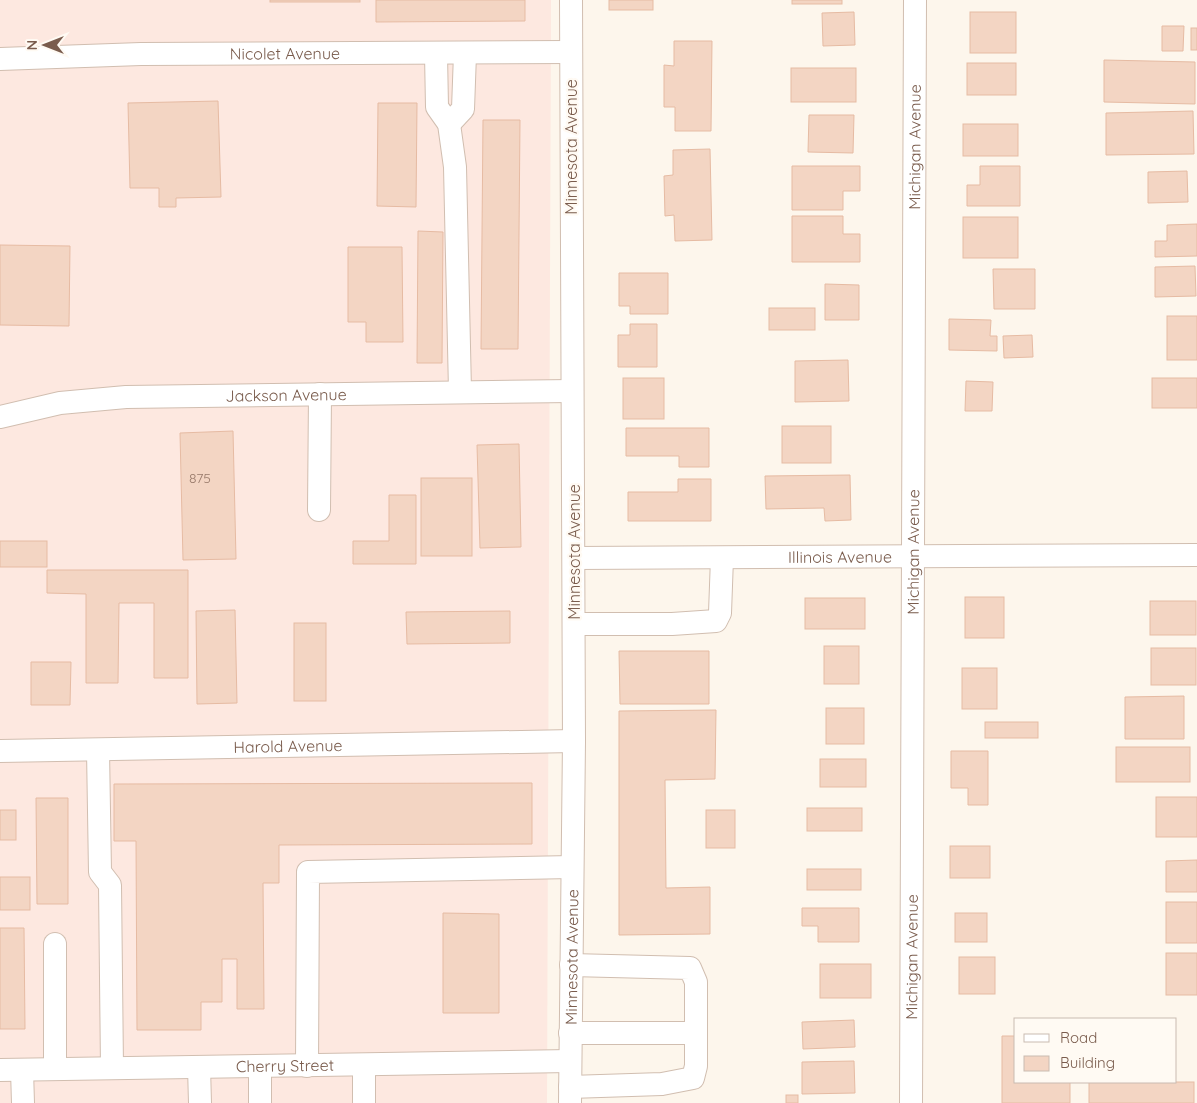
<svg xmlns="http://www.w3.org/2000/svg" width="1197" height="1103" font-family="Quicksand,sans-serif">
	<rect width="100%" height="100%" fill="#fdf6ec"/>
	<polygon fill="#fde8e0" points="0,0 551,0 547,1103 0,1103"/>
	<g fill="#f3d5c3" stroke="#e6bba3">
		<rect x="270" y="0" width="90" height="2"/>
		<polygon points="376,0 525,0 525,21 376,22"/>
		<rect x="609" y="0" width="44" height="10"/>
		<rect x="792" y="0" width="50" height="4"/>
		<polygon points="854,12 855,45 823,46 822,13"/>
		<rect x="970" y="12" width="46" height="41"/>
		<polygon points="1162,26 1184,26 1183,51 1162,51"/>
		<rect x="1191" y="28" width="6" height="22"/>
		<polygon points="674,41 712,41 711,131 675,131 675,107 664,107 664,65 674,66"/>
		<polygon points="1104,60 1195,62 1195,104 1104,102"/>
		<rect x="967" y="63" width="49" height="32"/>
		<rect x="791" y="68" width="65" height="34"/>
		<polygon points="218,101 221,197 176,198 176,207 159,207 159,188 130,188 128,103"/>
		<polygon points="378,103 417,103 416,207 377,206"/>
		<polygon points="1193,111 1194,154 1106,155 1106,113"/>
		<polygon points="809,115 854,115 853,153 808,152"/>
		<polygon points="483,120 520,120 518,349 481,349"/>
		<rect x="963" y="124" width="55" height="32"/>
		<polygon points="710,149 712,240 675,241 674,215 665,216 664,176 673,175 673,150"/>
		<polygon points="792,166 860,166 860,191 843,191 843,210 792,210"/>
		<polygon points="980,166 1020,166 1020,206 967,206 967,185 980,185"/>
		<polygon points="1187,171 1188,202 1148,203 1148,172"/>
		<polygon points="792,216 843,216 843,234 860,234 860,262 792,262"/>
		<rect x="963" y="217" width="55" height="41"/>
		<polygon points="1197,224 1197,256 1155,257 1155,241 1167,241 1167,225"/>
		<polygon points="418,231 443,232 442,363 417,363"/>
		<polygon points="0,245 70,246 69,326 0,325"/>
		<polygon points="348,247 402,247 403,342 366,342 366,322 348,322"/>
		<polygon points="1195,266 1196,296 1155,297 1155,267"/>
		<polygon points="993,269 1035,269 1035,309 994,309"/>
		<polygon points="619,273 668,273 668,314 630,314 630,306 619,306"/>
		<polygon points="825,284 859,285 859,320 825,320"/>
		<rect x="769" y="308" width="46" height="22"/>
		<rect x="1167" y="316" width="30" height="44"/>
		<polygon points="949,319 991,320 990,336 997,336 997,351 949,350"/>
		<polygon points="630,324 657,324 657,367 618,367 618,335 630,335"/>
		<polygon points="1032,335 1033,357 1004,358 1003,336"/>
		<polygon points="848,360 849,401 795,402 795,361"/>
		<rect x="623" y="378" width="41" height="41"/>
		<rect x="1152" y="378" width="45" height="30"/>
		<polygon points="966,381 993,382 992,411 965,411"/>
		<rect x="782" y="426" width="49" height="37"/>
		<polygon points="626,428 709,428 709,467 679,467 679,456 626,456"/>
		<polygon points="233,431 236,559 183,560 180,433"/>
		<polygon points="519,444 521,547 480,548 477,445"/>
		<polygon points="850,475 851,520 825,521 824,508 766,509 765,476"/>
		<rect x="421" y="478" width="51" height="78"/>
		<polygon points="678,479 711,479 711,521 628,521 628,492 678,492"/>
		<polygon points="389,495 416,495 416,564 353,564 353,541 389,541"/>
		<rect x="0" y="541" width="47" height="26"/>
		<polygon points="47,570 188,570 188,678 154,678 154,603 119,603 118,683 86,683 86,594 47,593"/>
		<rect x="965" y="597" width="39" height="41"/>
		<rect x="805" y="598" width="60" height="31"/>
		<rect x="1150" y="601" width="46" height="34"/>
		<polygon points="235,610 237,703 197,704 196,611"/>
		<polygon points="510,611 510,643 407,644 406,612"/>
		<rect x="294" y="623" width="32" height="78"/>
		<rect x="824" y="646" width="35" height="38"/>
		<rect x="1151" y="648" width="45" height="37"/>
		<polygon points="619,651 709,651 709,704 620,704"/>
		<polygon points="31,662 71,662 70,705 31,705"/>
		<rect x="962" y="668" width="35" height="41"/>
		<polygon points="1184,696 1184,739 1125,739 1125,697"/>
		<rect x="826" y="708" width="38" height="36"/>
		<polygon points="716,710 715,779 665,780 666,888 710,887 710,934 619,935 619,711"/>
		<rect x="985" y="722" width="53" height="16"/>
		<rect x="1116" y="747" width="74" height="35"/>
		<polygon points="951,751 988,751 988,805 968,805 968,788 951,788"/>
		<rect x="820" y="759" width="46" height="28"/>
		<polygon points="532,783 532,844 279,845 279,883 263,883 264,1009 237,1009 237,959 222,959 222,1002 201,1002 201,1030 137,1030 136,841 114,841 114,784"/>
		<rect x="1156" y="797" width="41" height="40"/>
		<polygon points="36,798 68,798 68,904 37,904"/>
		<rect x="807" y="808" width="55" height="23"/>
		<rect x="0" y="810" width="16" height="30"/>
		<rect x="706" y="810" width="29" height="38"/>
		<rect x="950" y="846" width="40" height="32"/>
		<polygon points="1197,860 1197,892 1166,892 1166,861"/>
		<rect x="807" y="869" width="54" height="21"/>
		<rect x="0" y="877" width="30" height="33"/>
		<rect x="1166" y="902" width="31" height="41"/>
		<polygon points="802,908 859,908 859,942 818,942 818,926 802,926"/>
		<polygon points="443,913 499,914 499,1013 443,1013"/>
		<rect x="955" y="913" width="32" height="29"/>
		<polygon points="0,928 24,928 25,1029 0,1029"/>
		<rect x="1166" y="953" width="31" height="42"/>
		<rect x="959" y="957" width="36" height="37"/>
		<rect x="820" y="964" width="51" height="34"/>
		<polygon points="854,1020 855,1047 803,1049 802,1022"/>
		<polygon points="1002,1036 1016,1036 1016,1082 1070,1082 1070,1103 1002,1103"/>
		<polygon points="854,1061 855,1093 802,1094 802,1062"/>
		<rect x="1089" y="1082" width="105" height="21"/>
		<rect x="786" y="1095" width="12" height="8"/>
	</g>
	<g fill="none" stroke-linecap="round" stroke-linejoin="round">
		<defs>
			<g id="minor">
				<polyline points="436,54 437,107 449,124 455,167 460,391"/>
				<path id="s1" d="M0,59L141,54L571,52"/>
				<polyline points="449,124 463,109 465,54"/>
				<path id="s2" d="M0,417L60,403L126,397L572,391"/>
				<polyline points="319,510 320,394"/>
				<path id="s3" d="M574,558L1197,555"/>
				<polyline points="574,624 672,624 716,621 720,613 722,558"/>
				<polyline points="98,750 100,872 110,885 112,1068"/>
				<path id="s4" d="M0,751L574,741"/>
				<polyline points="55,944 55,1069"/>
				<polyline points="570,1033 696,1033"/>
				<polyline points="364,1065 364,1103"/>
				<polyline points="260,1066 260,1103"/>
				<polyline points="307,1066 308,872 572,867"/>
				<polyline points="199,1067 200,1103"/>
				<path id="s5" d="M0,1070L570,1061"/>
				<polyline points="22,1070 23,1103"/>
				<polyline points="570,1087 662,1084 693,1078 696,1066 696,982 690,968 571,965"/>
				<path id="s6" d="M570,1103L574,741L571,0"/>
				<path id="s7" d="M911,1103L915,0"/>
			</g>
		</defs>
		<use href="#minor" stroke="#d1beb0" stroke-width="24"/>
		<use href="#minor" stroke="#fff" stroke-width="22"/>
	</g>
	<g text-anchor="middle" stroke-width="4.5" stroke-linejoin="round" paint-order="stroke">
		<g font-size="14" fill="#987a6a">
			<text x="200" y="483">875</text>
		</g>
		<g font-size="16" fill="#7a5c4d" stroke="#fffaf3">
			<text dy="6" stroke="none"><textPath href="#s1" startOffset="285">Nicolet Avenue</textPath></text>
			<text transform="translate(571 147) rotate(-90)" y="6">Minnesota Avenue</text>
			<text dy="6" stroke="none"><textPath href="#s7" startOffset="956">Michigan Avenue</textPath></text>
			<text dy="6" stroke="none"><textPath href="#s2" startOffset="288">Jackson Avenue</textPath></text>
			<text transform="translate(574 552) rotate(-90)" y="6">Minnesota Avenue</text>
			<text dy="6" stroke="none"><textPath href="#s7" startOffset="551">Michigan Avenue</textPath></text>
			<text dy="6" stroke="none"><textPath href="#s3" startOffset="266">Illinois Avenue</textPath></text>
			<text dy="6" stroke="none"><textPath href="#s4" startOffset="288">Harold Avenue</textPath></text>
			<text dy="6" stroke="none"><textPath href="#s6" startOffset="146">Minnesota Avenue</textPath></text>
			<text dy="6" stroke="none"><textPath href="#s7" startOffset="146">Michigan Avenue</textPath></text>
			<text dy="6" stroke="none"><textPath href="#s5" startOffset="285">Cherry Street</textPath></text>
		</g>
	</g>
	<rect x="1014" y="1018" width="162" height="65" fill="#fffaf3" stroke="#cabbb1"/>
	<rect x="1024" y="1034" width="25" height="8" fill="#ffffff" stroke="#cabbb1"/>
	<text x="1060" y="1043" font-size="15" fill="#7a5c4d">Road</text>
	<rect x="1024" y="1056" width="25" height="15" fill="#f3d5c3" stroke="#cabbb1"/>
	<text x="1060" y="1068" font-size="15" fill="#7a5c4d">Building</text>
	<g transform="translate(45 45) rotate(270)" stroke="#fffaf3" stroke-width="4" paint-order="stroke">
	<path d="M0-4L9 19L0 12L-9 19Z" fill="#7a5c4d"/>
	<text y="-8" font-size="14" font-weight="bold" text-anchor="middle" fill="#7a5c4d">N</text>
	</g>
</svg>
